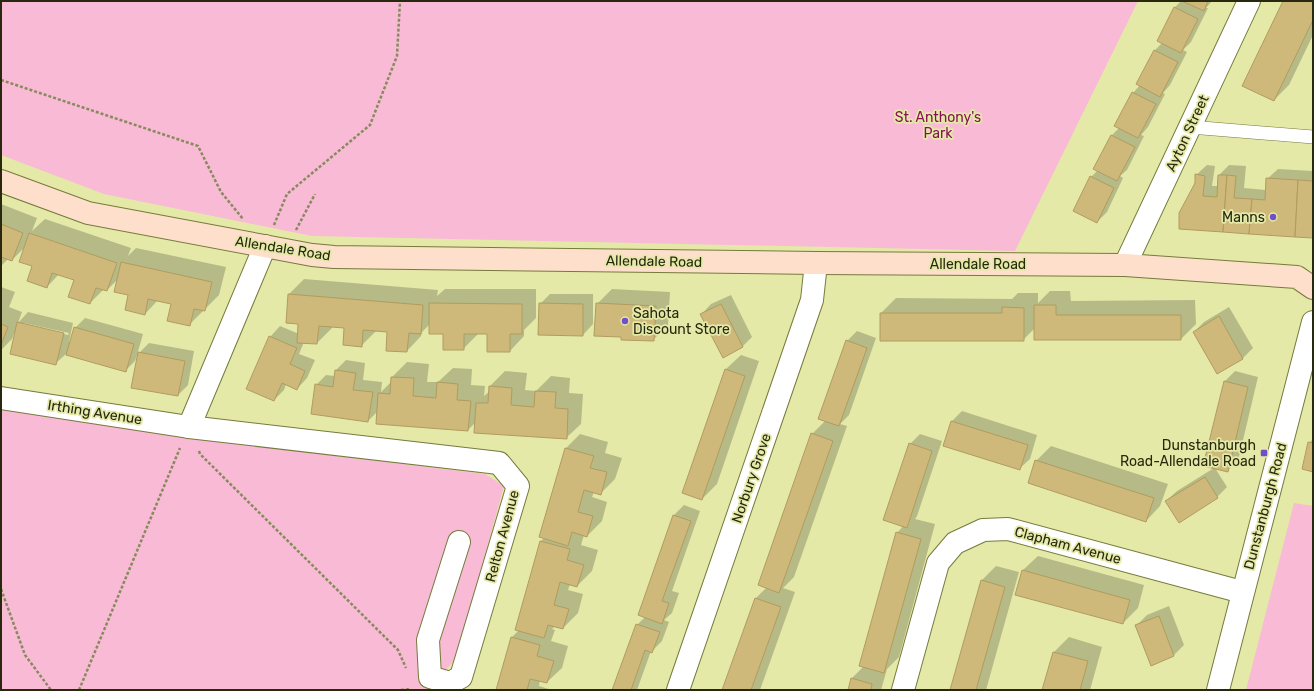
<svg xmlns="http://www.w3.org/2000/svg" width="1314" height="691" font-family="Rubik,sans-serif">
	<rect width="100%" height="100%" fill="#e4e9a8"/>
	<g fill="#f8bad4">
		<polygon points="1,1 1138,1 1015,251 312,236 104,194 1,155"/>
		<polygon points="1,406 260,447 485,474 504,486 456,659 426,690 1,690"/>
		<polygon points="1294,503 1313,506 1313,690 1246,690"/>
	</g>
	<g fill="#0003" fill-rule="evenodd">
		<polygon points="1181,1 1212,1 1206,8 1208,8 1191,42 1183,50 1187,52 1170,85 1163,93 1165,94 1148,127 1141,135 1144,136 1127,170 1120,176 1123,178 1107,212 1097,222 1091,177 1098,170 1095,168 1112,135 1119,128 1133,93 1140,85 1155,50 1162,43 1158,41 1175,7"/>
		<polygon points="1284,1 1313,1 1313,35 1289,85 1274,100"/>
		<polygon points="1207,165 1215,166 1212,186 1218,186 1219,175 1229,165 1246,166 1244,188 1266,190 1267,179 1278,169 1313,171 1313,237 1180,228 1196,183 1196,175"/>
		<polygon points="1,204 37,218 32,231 45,219 131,248 128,256 136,248 226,267 219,295 189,325 172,303 158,300 145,314 118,279 107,290 104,289 90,303 75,280 59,274 47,287 34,266 26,246 12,260 8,259 1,266"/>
		<polygon points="304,279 438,290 437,296 445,289 536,289 536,318 524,330 524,336 510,351 488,333 478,334 463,349 444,333 430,324 422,332 421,336 407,351 388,331 376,331 361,346 345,327 332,326 332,328 317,343 304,342 299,354 315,360 307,378 297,389 286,384 284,390 274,400 270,337 280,326 299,334 300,324 289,294"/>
		<path d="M1,287L15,292L9,307L22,312L18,323L28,312L73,323L69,342H70L75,328L85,318L143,334L137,355L149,343L194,351L188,385L178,395L137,355L135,361L125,371L66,354L56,363L15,331L12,339L1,350ZM24,323L69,333L68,335L24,325Z"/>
		<polygon points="612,289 670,292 668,325 653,340 597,304"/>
		<polygon points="1050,291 1070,291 1071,301 1195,300 1196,324 1181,339 1035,328 1023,340 881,313 896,298 1012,299 1018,293 1038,293 1038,303"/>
		<polygon points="550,294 593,294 593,324 583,335 540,304"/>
		<polygon points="731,295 752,337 742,347 701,315 711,304"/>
		<polygon points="1229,307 1253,348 1243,358 1217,372 1194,332 1204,322"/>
		<polygon points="857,331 876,338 849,415 840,424 847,426 794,577 783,588 795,592 760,690 723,690 756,598 767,587 812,434 826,420 847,341"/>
		<polygon points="741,355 759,361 717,484 702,499 726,369"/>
		<polygon points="346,360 365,363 363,380 382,382 381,392 392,381 392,377 407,362 429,364 427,382 438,382 453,368 472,369 471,385 485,386 484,396 490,391 490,386 505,371 527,373 525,390 536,391 551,376 570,378 569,393 583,394 581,424 566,438 476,422 468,430 378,411 368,421 316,385 326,375 335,376 336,370"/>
		<polygon points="1235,371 1258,377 1238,461 1227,471 1215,468 1227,487 1217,497 1166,501 1177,491 1214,468 1225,381"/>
		<polygon points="962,411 1037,435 1030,459 1019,469 952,421"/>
		<polygon points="580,434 608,442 605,453 622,458 615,479 601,493 594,492 592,497 607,502 602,521 587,536 584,535 581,545 598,550 592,571 577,586 570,584 568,590 583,594 578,613 563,628 555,626 552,629 555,630 551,641 568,646 562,668 547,682 540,680 539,686 552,690 497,690 512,637 519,630 516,629 541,541 544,538 565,449"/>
		<polygon points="920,434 942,441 917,516 915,519 935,524 899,657 887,669 881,690 849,690 852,678 864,666 897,533 904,525 910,444"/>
		<polygon points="1313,439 1313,471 1309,443"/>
		<polygon points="1051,446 1168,484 1160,506 1146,521 1036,461"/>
		<polygon points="684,505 700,511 672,591 679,593 672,613 664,620 669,622 662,641 652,651 651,651 637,690 613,690 637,625 645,617 639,614 674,515"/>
		<polygon points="1038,556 1144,585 1138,608 1123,623 1023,570"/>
		<polygon points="996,566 1019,572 986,690 951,690 981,581"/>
		<polygon points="1169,606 1184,645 1174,655 1152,664 1137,625 1147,615"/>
		<polygon points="1069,637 1102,647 1090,690 1043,690 1054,652"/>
	</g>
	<g fill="#ceb97b" stroke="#b09c5e">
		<polygon points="1182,1 1208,1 1204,11"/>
		<polygon points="1283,1 1313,1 1313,20 1274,101 1242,86"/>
		<polygon points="1174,7 1198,19 1181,53 1157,41"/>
		<polygon points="1154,50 1178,62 1160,97 1136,84"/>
		<polygon points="1132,92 1156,104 1138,138 1114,126"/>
		<polygon points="1111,135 1135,147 1117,181 1093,169"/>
		<polygon points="1195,174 1205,176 1203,196 1217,197 1218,175 1227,175 1223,232 1179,229 1179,213 1195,183"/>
		<polygon points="1227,175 1236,176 1234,198 1252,199 1249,234 1223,232"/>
		<polygon points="1090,176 1114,188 1097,223 1073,211"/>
		<polygon points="1266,178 1298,180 1295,237 1249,234 1252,199 1265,200"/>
		<polygon points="1298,180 1313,181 1313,238 1295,237"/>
		<polygon points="1,224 23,233 12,261 1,257"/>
		<polygon points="29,233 117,263 107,291 96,288 90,304 68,297 74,280 52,273 47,288 27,281 32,266 19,262"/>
		<polygon points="121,262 212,282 205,311 194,309 190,326 167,321 171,304 148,299 145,315 125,310 128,295 114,292"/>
		<polygon points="288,294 423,305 421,334 409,333 407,352 386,351 387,332 363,330 362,347 343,345 344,328 319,326 317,344 297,343 298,324 286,323"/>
		<polygon points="429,303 522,304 522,334 510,334 510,352 487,352 487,334 464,334 464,350 443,350 443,334 429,334"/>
		<polygon points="539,303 583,304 583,336 538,335"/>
		<polygon points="596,303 656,306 654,341 621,340 621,337 594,336"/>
		<polygon points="721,304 743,347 723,358 700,314"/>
		<polygon points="1034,305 1056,305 1056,315 1181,315 1181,340 1034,340"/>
		<polygon points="1002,307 1024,308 1024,341 880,341 880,313 1002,313"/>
		<polygon points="1219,316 1243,359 1217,374 1193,332"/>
		<polygon points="17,322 64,333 56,365 10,354"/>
		<polygon points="1,324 8,327 1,345"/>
		<polygon points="74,327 134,344 126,372 66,355"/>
		<polygon points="269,336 297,348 290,364 305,371 297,390 282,383 274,401 246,389"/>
		<polygon points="846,340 867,348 839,426 818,419"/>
		<polygon points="138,352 185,361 178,396 131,388"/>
		<polygon points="725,369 745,376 702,500 682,493"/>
		<polygon points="335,370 356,373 353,390 373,392 368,422 311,414 315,384 333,387"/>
		<polygon points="391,377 414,378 413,396 436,398 437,382 458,384 457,400 471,401 468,431 376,424 378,393 390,394"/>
		<polygon points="1224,381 1248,387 1228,472 1203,466"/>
		<polygon points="489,386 512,388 511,405 534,407 535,391 556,392 555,408 568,409 567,439 474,433 476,403 488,403"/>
		<polygon points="951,421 1028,445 1020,470 943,446"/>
		<polygon points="811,433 833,441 779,593 758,585"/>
		<polygon points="1308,442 1313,443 1313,472 1302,469"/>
		<polygon points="909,443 932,451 907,528 883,520"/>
		<polygon points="565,448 594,456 590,468 607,472 601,495 584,490 578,512 593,516 587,537 572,532 568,546 539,537"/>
		<polygon points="1035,460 1154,498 1146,522 1028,483"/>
		<polygon points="1205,477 1218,498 1179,523 1165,501"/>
		<polygon points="673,515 691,521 662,601 669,603 662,624 638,615"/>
		<polygon points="896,532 921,539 884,673 859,666"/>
		<polygon points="540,541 570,549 567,560 584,565 577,587 560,582 554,605 569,609 563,629 548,625 544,638 515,630"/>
		<polygon points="1022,570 1130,600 1123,624 1015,595"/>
		<polygon points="981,580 1005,587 976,690 950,690"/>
		<polygon points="755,598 781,607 751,690 722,690"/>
		<polygon points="1159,616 1174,656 1151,666 1135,625"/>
		<polygon points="636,624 660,632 652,653 645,650 631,690 612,690"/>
		<polygon points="511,637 540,645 537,656 554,661 547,683 530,679 527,690 496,690"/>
		<polygon points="1053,652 1088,661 1080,690 1042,690"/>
		<polygon points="851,678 872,684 871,690 848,690"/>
	</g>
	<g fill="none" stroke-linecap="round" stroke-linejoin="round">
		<defs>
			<polyline id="service" points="1190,127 1313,137"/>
			<g id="minor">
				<polyline points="1125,265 1249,1"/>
				<polyline points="1,398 189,427 499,463 518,486 461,677 450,683 430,677 428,640 459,542"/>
				<polyline points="189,427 265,246"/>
				<polyline points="678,690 812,300 816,263"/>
				<polyline points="903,690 938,563 955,543 983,530 1008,529 1242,592"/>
				<polyline points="1218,690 1313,322"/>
			</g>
			<polyline id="secondary" points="1,181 88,213 312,255 334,257 816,263 1125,265 1297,277 1313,288"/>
		</defs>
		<use href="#service" stroke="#767a3c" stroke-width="14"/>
		<use href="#minor" stroke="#767a3c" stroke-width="24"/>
		<use href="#secondary" stroke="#767a3c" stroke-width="24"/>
		<g stroke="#878a5c" stroke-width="2.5" stroke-dasharray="3 2" stroke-linecap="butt">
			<polyline points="1,80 198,146 221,192 243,219"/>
			<polyline points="274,225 287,194 370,125 397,56 400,1"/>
			<polyline points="296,230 315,194"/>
			<polyline points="199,451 200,454 398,650 406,668"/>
			<polyline points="1,589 25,655 51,690"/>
			<polyline points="79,690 180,448"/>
			<polyline points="401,690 411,689"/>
		</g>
		<use href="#service" stroke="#fff" stroke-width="13"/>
		<use href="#minor" stroke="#fff" stroke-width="22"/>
		<use href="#secondary" stroke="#fddfcb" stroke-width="22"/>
	</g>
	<g fill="#704fc8" stroke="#e4e9a8" stroke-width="1.5">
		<circle cx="1273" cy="217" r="4"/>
		<circle cx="625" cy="321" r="4"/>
		<rect x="1260" y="449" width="8" height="8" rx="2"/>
	</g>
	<g text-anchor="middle" stroke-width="3.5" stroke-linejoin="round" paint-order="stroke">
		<g font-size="14" fill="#861255" stroke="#e4e9a8">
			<text x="938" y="122">St. Anthony's<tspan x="938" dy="16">Park</tspan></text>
		</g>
		<g font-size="14" fill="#27280e" stroke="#e4e9a8">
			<text transform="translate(1187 133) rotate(-65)" y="5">Ayton Street</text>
			<text transform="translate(283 248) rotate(9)" y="5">Allendale Road</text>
			<text transform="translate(654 261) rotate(1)" y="5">Allendale Road</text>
			<text x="978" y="269">Allendale Road</text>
			<text transform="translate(95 412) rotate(9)" y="5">Irthing Avenue</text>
			<text transform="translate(751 478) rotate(-71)" y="5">Norbury Grove</text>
			<text transform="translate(1265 506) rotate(-75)" y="5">Dunstanburgh Road</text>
			<text transform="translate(502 536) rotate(-75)" y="5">Relton Avenue</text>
			<text transform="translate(1068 545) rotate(15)" y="5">Clapham Avenue</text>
		</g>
		<g font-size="14" fill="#27280e" stroke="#e4e9a8" text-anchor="end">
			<text x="1265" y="222">Manns</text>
			<text x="633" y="318" text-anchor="start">Sahota<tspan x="633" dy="16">Discount Store</tspan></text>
			<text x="1256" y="450">Dunstanburgh<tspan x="1256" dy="16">Road-Allendale Road</tspan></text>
		</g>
	</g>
	<rect width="1314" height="691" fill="none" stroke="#27280e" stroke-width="4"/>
</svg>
